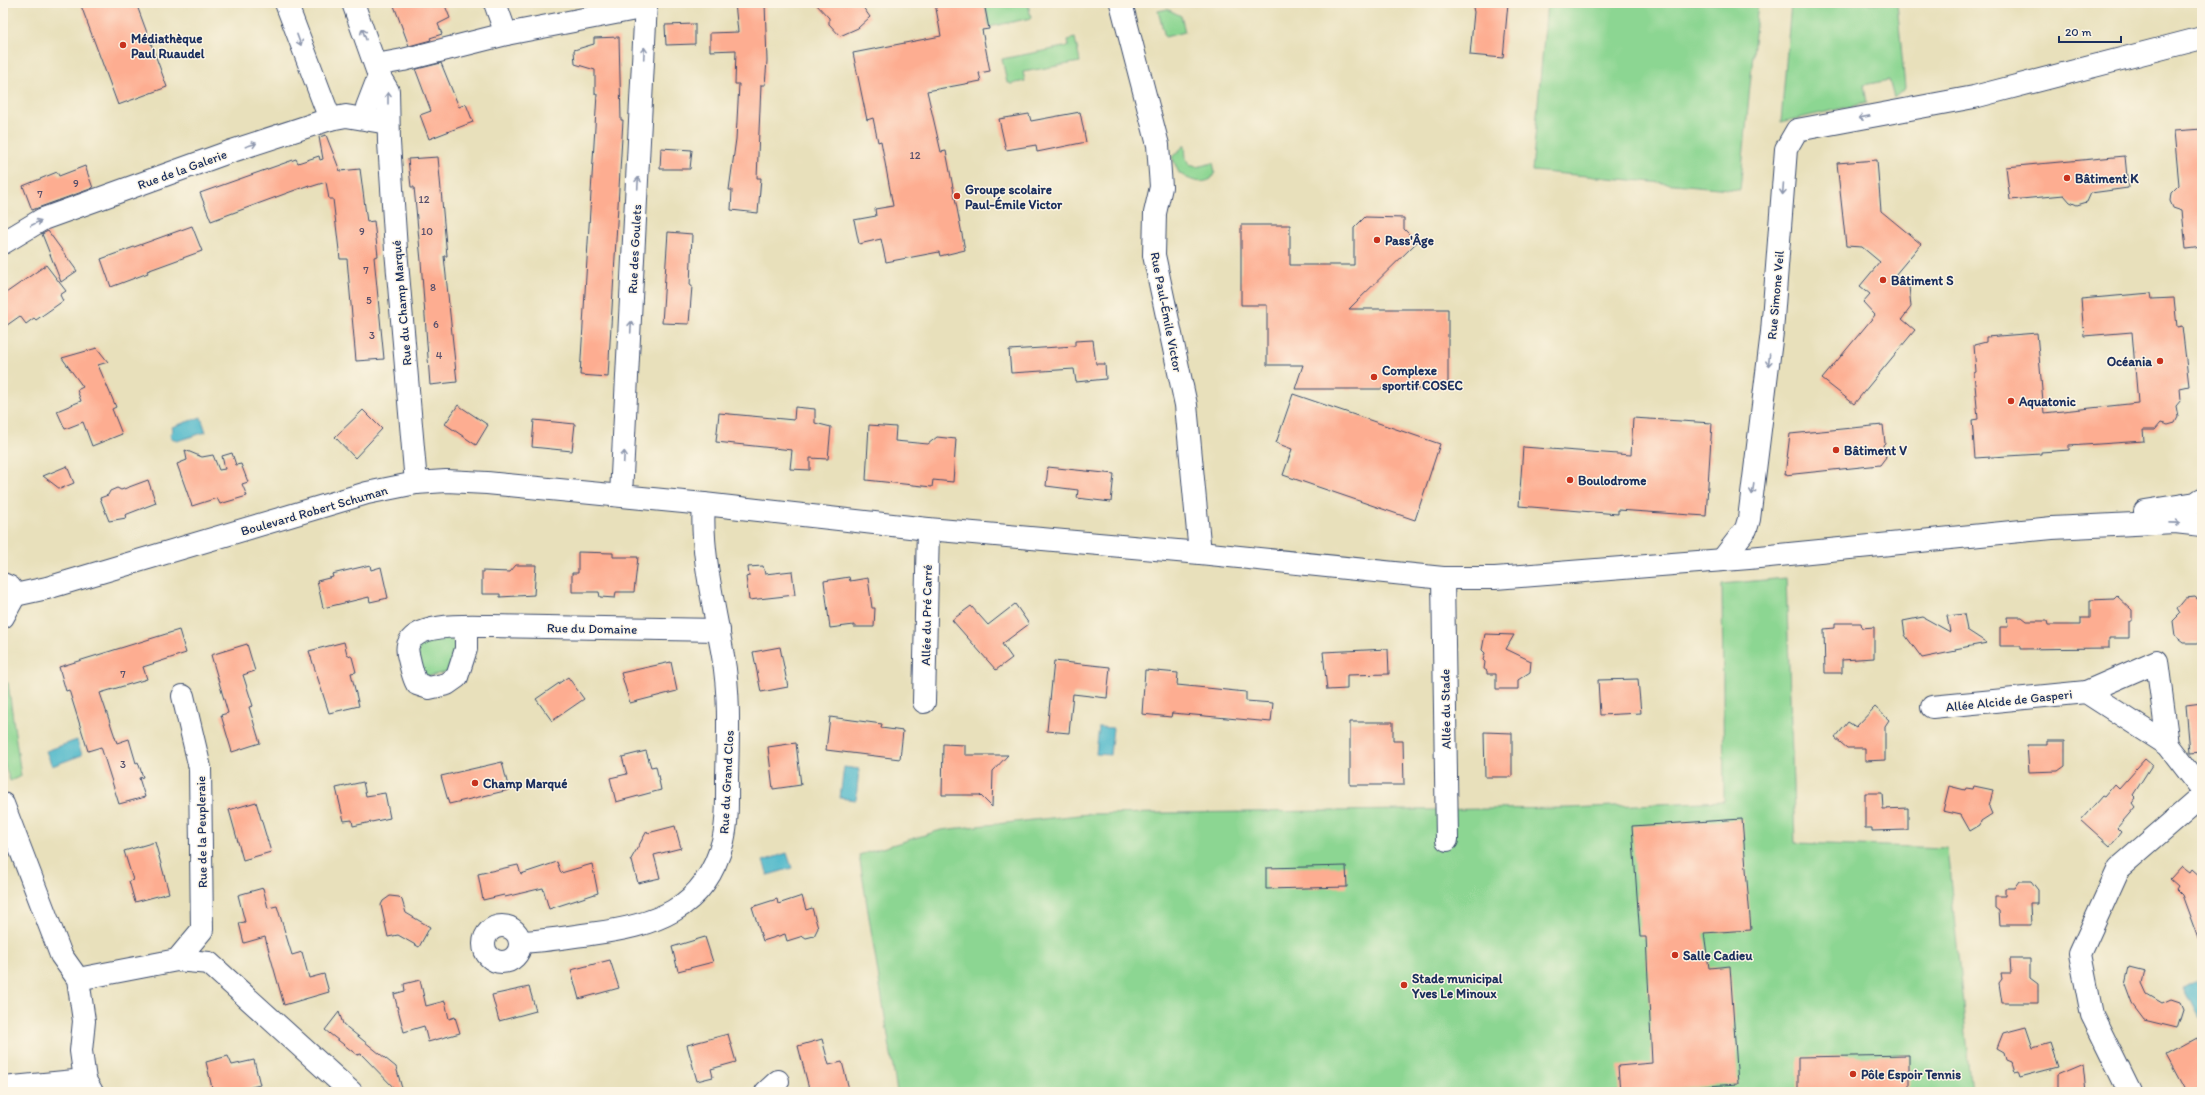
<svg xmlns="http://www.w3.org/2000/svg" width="2205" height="1095" font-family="Itim,sans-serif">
	<rect width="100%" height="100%" fill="#fcf5e5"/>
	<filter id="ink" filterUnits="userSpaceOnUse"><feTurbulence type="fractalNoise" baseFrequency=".025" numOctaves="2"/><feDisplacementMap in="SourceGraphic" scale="8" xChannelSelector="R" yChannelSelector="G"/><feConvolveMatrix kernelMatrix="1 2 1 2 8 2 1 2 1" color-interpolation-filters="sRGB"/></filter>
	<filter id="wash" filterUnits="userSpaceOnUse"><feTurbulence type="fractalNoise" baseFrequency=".012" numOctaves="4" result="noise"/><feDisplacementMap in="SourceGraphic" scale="16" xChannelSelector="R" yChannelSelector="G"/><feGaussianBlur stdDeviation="0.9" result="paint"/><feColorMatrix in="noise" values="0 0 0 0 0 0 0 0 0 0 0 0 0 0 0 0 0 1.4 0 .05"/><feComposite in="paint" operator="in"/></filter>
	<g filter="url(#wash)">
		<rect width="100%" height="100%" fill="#e8e0bb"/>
		<g fill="#8cd692" stroke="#548278">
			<polygon points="985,3 1028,3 1031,18 989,27"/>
			<polygon points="1547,3 1758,3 1740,190 1532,171"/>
			<polygon points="1791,3 1897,3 1905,88 1894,98 1889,80 1864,85 1867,103 1781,122"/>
			<polygon points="1167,9 1181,16 1185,32 1165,37 1158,11"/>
			<polygon points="1075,38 1080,62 1023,72 1025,81 1011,84 1007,82 1002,59 1069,46 1068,40"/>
			<path d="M1185,145L1186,159L1190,165L1196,167L1213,163L1215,172L1211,179C1200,185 1189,180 1179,173L1172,157Z"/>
			<polygon points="1786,578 1795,843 1947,848 1972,1092 897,1092 859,855 941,830 1088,814 1570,808 1724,801 1722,584"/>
			<path d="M446,637C463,641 451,661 448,672L424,677L415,645Z"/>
			<polygon points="3,681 8,683 21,776 10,781 3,761"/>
		</g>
		<g fill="#4db8ca" stroke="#347494">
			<polygon points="201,417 206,432 177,441 176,439 171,439 170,434 173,430 172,427"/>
			<polygon points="1099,727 1113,728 1110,755 1096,754"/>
			<polygon points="77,740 82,755 52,766 46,751"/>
			<polygon points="844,767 859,769 856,800 840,798"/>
			<polygon points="787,853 792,868 768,875 763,861"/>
			<polygon points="2196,981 2202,992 2202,1016 2199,1018 2183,988"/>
		</g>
		<g id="blocks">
			<g fill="#fdad91">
				<polygon points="80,3 136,3 167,87 118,105"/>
				<polygon points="393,3 444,3 450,18 438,24 442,34 430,38 431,40 409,46"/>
				<polygon points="735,3 765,3 767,61 765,85 761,85 757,178 761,178 758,213 731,210 732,190 729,190 736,139 739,84 735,84 736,50 710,51 710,33 738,32"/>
				<polygon points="815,3 860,3 870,17 858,28 840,36 829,24 829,18"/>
				<polygon points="935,3 984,3 989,29 982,30 990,71 979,73 981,81 927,91 941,152 946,151 965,250 940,256 939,252 886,262 881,239 859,244 854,220 876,216 875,209 893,206 881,141 878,142 873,118 867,120 853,53 941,36"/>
				<polygon points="1472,3 1508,3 1503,58 1470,55 1474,12"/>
				<polygon points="695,24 695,44 666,45 665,25"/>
				<polygon points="619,37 621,120 623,120 608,377 580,375 597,94 595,94 595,70 575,64 574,50 594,44 594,38"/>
				<polygon points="441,63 459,107 466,104 473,122 429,139 420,115 431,111 416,71 417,69"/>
				<polygon points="1080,112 1086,142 1037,152 1036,145 1006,150 999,119 1029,114 1031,121"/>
				<polygon points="2202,129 2202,247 2186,249 2182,211 2173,208 2170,201 2171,193 2179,185 2174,131"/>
				<polygon points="326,135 340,171 360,169 367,222 374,221 378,256 374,257 384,359 356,361 347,259 340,259 333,199 329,199 326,182 310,187 309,185 211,221 200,193 296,159 298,163 319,156 320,160 323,159 319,137"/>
				<polygon points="661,148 692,150 690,169 660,169"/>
				<polygon points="2125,156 2128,188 2091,193 2087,202 2077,205 2070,202 2064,195 2010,200 2006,167"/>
				<polygon points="438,157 447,256 444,256 457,382 430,385 421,261 414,187 411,187 408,159"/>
				<polygon points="1877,160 1881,211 1921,244 1895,275 1909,286 1911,307 1902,319 1915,330 1854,404 1822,379 1875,315 1863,302 1870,294 1860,286 1880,262 1862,247 1846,246 1837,163"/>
				<polygon points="85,166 93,188 32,210 23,186 57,172 59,176"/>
				<polygon points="1365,217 1404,218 1404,229 1417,242 1349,309 1448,309 1448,389 1295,389 1303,365 1267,365 1267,305 1241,305 1241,225 1290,225 1290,265 1354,265 1354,228"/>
				<polygon points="192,226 202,251 147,271 148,273 111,287 101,259"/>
				<polygon points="48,231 77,271 61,282 42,234"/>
				<polygon points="668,232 692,234 690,286 692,286 689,324 662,323"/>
				<polygon points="46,265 66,291 60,295 63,301 36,320 34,318 26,324 20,316 3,328 3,295"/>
				<polygon points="2151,293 2152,299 2174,298 2177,327 2182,326 2189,386 2180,388 2181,400 2176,406 2178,417 2175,423 2168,425 2161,423 2155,430 2143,430 2144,441 2069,446 2069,450 2041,452 2041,454 1975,458 1972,420 1978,419 1974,373 1976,372 1974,345 1986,342 1986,337 2037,333 2044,413 2138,403 2132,332 2084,336 2081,299"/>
				<polygon points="1093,340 1096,364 1105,364 1106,379 1076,382 1074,369 1011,373 1009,350 1075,346 1075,341"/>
				<polygon points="97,348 108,362 98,365 116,407 112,409 122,434 92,446 83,422 65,429 57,411 81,401 77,390 83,387 62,358"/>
				<polygon points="1293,394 1440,444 1415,520 1283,475 1292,449 1276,443"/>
				<polygon points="458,405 488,425 476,445 445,424"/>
				<polygon points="795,407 815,409 815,423 831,427 828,459 810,458 810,470 790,469 792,450 716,442 719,413 794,420"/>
				<polygon points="363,410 382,429 355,458 335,437"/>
				<polygon points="1633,418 1712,423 1706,516 1618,510 1618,514 1519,506 1523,447 1631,455"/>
				<polygon points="534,420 575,424 572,451 532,447"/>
				<polygon points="869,425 896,427 895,441 928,444 937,437 956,439 953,482 933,480 932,487 866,480"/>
				<polygon points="1883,425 1885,443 1883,445 1886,457 1880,465 1785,475 1790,434"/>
				<polygon points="185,450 202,457 213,455 219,470 225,469 222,456 232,453 236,465 241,464 248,482 242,484 247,496 220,504 217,498 192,506 177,464 187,460"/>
				<polygon points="67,466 74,483 60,489 43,476"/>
				<polygon points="1048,467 1114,474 1111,502 1077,498 1078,490 1046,486"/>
				<polygon points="148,480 156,503 125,515 126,518 109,521 100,498 108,495 110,491 117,488 121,490"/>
				<polygon points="578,552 613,553 613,557 638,557 634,592 616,592 615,598 600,597 599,592 572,592 572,573 578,573"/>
				<polygon points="370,565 371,570 381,567 388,598 370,602 369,597 323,608 317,581 333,577 332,574"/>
				<polygon points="516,565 536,565 534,595 500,597 500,594 482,594 482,571 510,572"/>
				<polygon points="763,566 765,574 792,571 795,595 749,600 746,577 749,576 748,567"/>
				<polygon points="849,577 850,581 868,578 872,608 875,608 874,627 854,627 854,625 830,628 824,581"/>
				<polygon points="2117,596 2132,610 2132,621 2129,621 2129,638 2109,638 2109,648 2021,649 2021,646 2000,646 2000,627 2008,627 2007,617 2022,617 2027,621 2047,621 2048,625 2081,625 2081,618 2090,618 2090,600 2114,599"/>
				<polygon points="2195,597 2202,603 2202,643 2184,643 2175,636 2173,621 2180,614 2177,609 2186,598"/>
				<polygon points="1015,604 1029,624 1002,644 1012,658 996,670 952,620 971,606 988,625"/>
				<polygon points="1964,614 1967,630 1987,643 1955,649 1956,651 1922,658 1905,635 1903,621 1923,617 1950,632 1947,616"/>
				<polygon points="1835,623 1861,623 1862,628 1874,627 1874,658 1842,660 1842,673 1825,673 1824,629 1835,628"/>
				<polygon points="179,630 186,653 143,667 147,679 100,693 117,743 129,739 136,763 138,762 143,777 139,778 145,797 119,804 101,747 88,751 69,690 66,691 59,667"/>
				<polygon points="1485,634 1514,635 1506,649 1531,661 1530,672 1518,680 1518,689 1496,689 1496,674 1487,674 1487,671 1484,669 1485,662 1483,660 1485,653 1482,650"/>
				<polygon points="344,642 347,654 352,657 356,672 351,673 359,706 329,713 309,651"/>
				<polygon points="247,644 255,671 243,675 253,706 249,707 260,743 232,752 221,715 228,713 211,655"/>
				<polygon points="780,647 788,687 761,692 753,652"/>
				<polygon points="1388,649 1389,674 1347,675 1347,689 1327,690 1323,652"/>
				<polygon points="1054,661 1110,667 1107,698 1073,694 1069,733 1047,731"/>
				<polygon points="671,662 677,691 630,703 621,673"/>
				<polygon points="1145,670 1178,673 1177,685 1246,692 1246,701 1273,703 1271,722 1172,713 1171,717 1142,714"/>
				<polygon points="568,677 584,699 552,721 536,699"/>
				<polygon points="1638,679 1641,713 1600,715 1598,680"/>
				<polygon points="2202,703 2202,752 2190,753 2186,705"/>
				<polygon points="1875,707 1889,720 1885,726 1885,760 1865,761 1865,748 1847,748 1835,738 1848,722 1856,727"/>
				<polygon points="830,717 882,724 881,728 903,731 900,759 826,750"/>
				<polygon points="1350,722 1393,722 1393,741 1403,741 1404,785 1350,785"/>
				<polygon points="1484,732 1512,733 1512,777 1485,777"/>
				<polygon points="2047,741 2065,741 2065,766 2058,771 2029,772 2027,745 2047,745"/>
				<polygon points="796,743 801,785 773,789 768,747"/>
				<polygon points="943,744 965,745 965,755 1008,755 993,771 992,807 980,795 942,795"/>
				<polygon points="646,751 651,767 656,766 661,790 616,802 610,778 627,774 622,757"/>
				<polygon points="2145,759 2152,765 2133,795 2136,798 2132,803 2135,807 2117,828 2121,832 2110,846 2081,820 2102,796 2104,797 2115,784 2119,788"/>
				<polygon points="502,762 509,790 449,804 441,776"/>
				<polygon points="363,782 366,796 385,793 390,818 353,826 352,820 344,821 336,788"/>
				<polygon points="1949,786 1965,790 1966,788 1973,789 1974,786 1993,790 1989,807 1992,814 1981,821 1980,825 1970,831 1961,815 1943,811"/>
				<polygon points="1865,793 1882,793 1883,809 1908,808 1908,830 1872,831 1872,828 1865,828"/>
				<polygon points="256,802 271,852 243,860 229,810"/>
				<polygon points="1742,819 1751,930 1704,933 1709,968 1730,966 1738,1084 1620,1092 1618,1066 1652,1063 1646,937 1640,937 1632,826"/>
				<polygon points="675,826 681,848 654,855 660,878 638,883 632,861 630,861 647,831 648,833"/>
				<polygon points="155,842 169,893 135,902 129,881 133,880 124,851"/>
				<polygon points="557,862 561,873 592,864 598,893 549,909 543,888 505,897 504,895 483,900 478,874 518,865 521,874"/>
				<polygon points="1346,866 1347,887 1266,889 1266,868"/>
				<polygon points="2182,866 2190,872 2192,869 2202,878 2202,943 2200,944 2182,895 2176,889 2178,886 2170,879"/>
				<polygon points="2019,881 2031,881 2038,890 2038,904 2030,904 2031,925 2000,925 1999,911 1995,908 1995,896 2005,896 2005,888 2014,888"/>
				<polygon points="263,888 268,908 277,906 292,955 302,952 309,978 324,974 329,992 284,1005 265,937 244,943 239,923 245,922 238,895"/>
				<polygon points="390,896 399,897 402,900 406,913 430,927 419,947 398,935 388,937 381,905 383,901"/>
				<polygon points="802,896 806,910 812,908 818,928 814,936 806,938 803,936 787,941 785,934 763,941 752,907 777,899 778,904"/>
				<polygon points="705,937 713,962 678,971 672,947"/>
				<polygon points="2010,959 2030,959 2030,978 2038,984 2038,1003 2002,1003 1999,983 2002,979 2001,973 2011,973"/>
				<polygon points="610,960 619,988 579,999 571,970"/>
				<polygon points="2129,967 2145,971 2142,983 2147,994 2162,1003 2171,999 2180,1002 2183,1009 2177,1028 2144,1020 2132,1004 2125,985"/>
				<polygon points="420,980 426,1006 445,1001 449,1019 455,1017 460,1033 428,1042 424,1026 404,1032 394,994 405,991 404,984"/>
				<polygon points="529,987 536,1011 499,1021 492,995"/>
				<polygon points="339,1012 343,1024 396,1067 403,1092 398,1092 361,1054 357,1055 325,1030"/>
				<polygon points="2026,1027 2033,1048 2050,1043 2058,1067 2020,1077 2018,1071 2014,1072 2011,1062 2006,1060 2004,1052 1997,1048 2003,1033"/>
				<polygon points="728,1034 736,1062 711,1069 713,1077 697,1081 687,1045"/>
				<polygon points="2197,1038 2202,1049 2202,1092 2186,1092 2166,1055"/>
				<polygon points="822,1039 829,1065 842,1062 849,1089 838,1092 810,1092 798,1046"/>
				<polygon points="1909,1055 1909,1092 1798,1092 1798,1057"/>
				<polygon points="228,1056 232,1065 254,1060 260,1085 231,1092 213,1092 206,1062"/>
				<polygon points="2083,1063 2086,1092 2057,1092 2057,1074"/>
			</g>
		</g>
	</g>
	<g filter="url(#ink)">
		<use href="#blocks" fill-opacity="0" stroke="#3a4a6c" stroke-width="1"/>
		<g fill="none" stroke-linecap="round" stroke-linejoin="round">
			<defs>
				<g id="minor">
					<polyline points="286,3 330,119"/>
					<polyline points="353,3 379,76 388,91 389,142 396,250 416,483"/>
					<polyline points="495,3 506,34 646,7"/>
					<polyline points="1121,3 1158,145 1161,187 1155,213 1154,255 1186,405 1200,553"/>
					<polyline points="376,65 403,60 506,34"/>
					<polyline points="366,117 367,107 379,76"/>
					<polyline points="3,243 43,219 229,152 330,119 346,116 388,123"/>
					<polyline points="621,495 646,3"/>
					<polyline points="2145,511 2196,503 2202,499"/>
					<polyline points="1722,560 1746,529 1749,519 1772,332 1786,149 1797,130 1974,97 2202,38"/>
					<polyline points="1443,578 1447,840"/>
					<polyline points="15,595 47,588 367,493 416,483 446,481 487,483 704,504 928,529 1200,553 1443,578 1495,578 1749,558 2052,528 2175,522 2202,525"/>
					<path d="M466,626V649L457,677L447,684L429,688L417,684C413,677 412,670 410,663C409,657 406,651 408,645C416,622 471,626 491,626L719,630"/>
					<polyline points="2086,692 2157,661 2168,745"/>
					<polyline points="924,702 928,529"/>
					<polyline points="1932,707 2086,692 2168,745 2202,789"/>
					<circle cx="502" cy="944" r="18"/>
					<path d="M521,942C544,941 567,937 590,934C653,926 705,911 723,841C728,820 727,798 727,777C728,737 730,696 723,656C715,610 700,550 704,504"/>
					<polyline points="177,960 202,930 200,768 183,696"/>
					<polyline points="78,979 177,960 209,963 351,1092"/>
					<polyline points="3,1088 85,1080"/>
					<polyline points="766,1092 778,1081"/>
					<polyline points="2130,1092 2092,1015 2080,954 2119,868 2202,796"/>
				</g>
				<g id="major">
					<polyline points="3,584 10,587 15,595 3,617"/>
					<polyline points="3,804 61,955 78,979 84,1021 81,1051 85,1080 92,1092"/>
				</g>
			</defs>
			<use href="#minor" stroke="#3a4a6c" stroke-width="24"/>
			<use href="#major" stroke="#3a4a6c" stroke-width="24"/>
			<use href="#minor" stroke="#fff" stroke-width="22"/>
			<use href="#major" stroke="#fff" stroke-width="22"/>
		</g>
		<defs><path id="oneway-shaft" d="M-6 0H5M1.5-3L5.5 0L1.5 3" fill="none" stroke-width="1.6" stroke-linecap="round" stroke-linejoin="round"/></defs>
		<g stroke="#8d97ae">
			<use href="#oneway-shaft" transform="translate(364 34) rotate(-110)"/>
			<use href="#oneway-shaft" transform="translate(299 40) rotate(70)"/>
			<use href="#oneway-shaft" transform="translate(644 53) rotate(-87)"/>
			<use href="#oneway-shaft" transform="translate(388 98) rotate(-90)"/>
			<use href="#oneway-shaft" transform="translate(1864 117) rotate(169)"/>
			<use href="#oneway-shaft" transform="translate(251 145) rotate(-18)"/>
			<use href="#oneway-shaft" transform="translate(638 183) rotate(-87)"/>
			<use href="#oneway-shaft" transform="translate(1783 189) rotate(94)"/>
			<use href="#oneway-shaft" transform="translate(36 223) rotate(-28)"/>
			<use href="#oneway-shaft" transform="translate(631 327) rotate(-87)"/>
			<use href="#oneway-shaft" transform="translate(1769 360) rotate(96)"/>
			<use href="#oneway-shaft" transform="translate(624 457) rotate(-87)"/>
			<use href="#oneway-shaft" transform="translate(1753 489) rotate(99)"/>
			<use href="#oneway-shaft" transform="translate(2175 523) rotate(1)"/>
		</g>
	</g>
	<g fill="#c8321e" stroke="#fcf5e5" stroke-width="1.5">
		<circle cx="123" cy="45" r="4"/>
		<circle cx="2067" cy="178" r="4"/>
		<circle cx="957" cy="196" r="4"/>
		<circle cx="1377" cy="240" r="4"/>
		<circle cx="1883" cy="280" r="4"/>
		<circle cx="2160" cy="361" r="4"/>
		<circle cx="1374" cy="377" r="4"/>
		<circle cx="2011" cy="401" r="4"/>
		<circle cx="1836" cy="450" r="4"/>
		<circle cx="1570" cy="480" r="4"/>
		<circle cx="475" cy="783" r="4"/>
		<circle cx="1675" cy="955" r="4"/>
		<circle cx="1404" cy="985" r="4"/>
		<circle cx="1853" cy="1074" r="4"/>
	</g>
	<g text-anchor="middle" stroke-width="3" stroke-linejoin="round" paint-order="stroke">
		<g font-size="11" fill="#544e6b">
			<text x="915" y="159">12</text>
			<text x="76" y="187">9</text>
			<text x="40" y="198">7</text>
			<text x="424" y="203">12</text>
			<text x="362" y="235">9</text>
			<text x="427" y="235">10</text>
			<text x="366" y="274">7</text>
			<text x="433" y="291">8</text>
			<text x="369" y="304">5</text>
			<text x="436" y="328">6</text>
			<text x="372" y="339">3</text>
			<text x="439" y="359">4</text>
			<text x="123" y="678">7</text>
			<text x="123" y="768">3</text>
		</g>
		<g font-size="13" font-weight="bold" fill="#1b2f5e" stroke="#fcf5e5" text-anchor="start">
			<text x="131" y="43">Médiathèque<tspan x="131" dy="15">Paul Ruaudel</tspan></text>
			<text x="2075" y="183">Bâtiment K</text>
			<text x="965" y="194">Groupe scolaire<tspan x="965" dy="15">Paul-Émile Victor</tspan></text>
			<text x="1385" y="245">Pass'Âge</text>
			<text x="1891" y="285">Bâtiment S</text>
			<text x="2152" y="366" text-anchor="end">Océania</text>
			<text x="1382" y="375">Complexe<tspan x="1382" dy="15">sportif COSEC</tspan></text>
			<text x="2019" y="406">Aquatonic</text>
			<text x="1844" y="455">Bâtiment V</text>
			<text x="1578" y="485">Boulodrome</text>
			<text x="483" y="788">Champ Marqué</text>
			<text x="1683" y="960">Salle Cadieu</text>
			<text x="1412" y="983">Stade municipal<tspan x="1412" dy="15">Yves Le Minoux</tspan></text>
			<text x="1861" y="1079">Pôle Espoir Tennis</text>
		</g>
		<g font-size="13" fill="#1b2f5e" stroke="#fcf5e5">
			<text transform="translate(182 169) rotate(-20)" y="5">Rue de la Galerie</text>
			<text transform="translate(634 249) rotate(-87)" y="5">Rue des Goulets</text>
			<text transform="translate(1775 295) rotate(-85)" y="5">Rue Simone Veil</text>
			<text transform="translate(401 303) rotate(-95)" y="5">Rue du Champ Marqué</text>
			<text transform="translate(1167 312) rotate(79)" y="5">Rue Paul-Émile Victor</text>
			<text transform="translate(314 510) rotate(-16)" y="5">Boulevard Robert Schuman</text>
			<text transform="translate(926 615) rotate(-89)" y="5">Allée du Pré Carré</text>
			<text transform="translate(592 628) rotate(1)" y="5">Rue du Domaine</text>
			<text transform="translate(2009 700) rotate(-6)" y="5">Allée Alcide de Gasperi</text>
			<text transform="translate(1445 709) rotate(-91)" y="5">Allée du Stade</text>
			<text transform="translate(726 782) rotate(-87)" y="5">Rue du Grand Clos</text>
			<text transform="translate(201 832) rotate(-91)" y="5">Rue de la Peupleraie</text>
		</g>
	</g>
	<rect width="2205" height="1095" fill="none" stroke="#fcf5e5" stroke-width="16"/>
	<path d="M2059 36v6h62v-6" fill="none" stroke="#1b2f5e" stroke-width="2"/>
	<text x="2065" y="36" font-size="12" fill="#1b2f5e" stroke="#fcf5e5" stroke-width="3" paint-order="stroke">20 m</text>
</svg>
